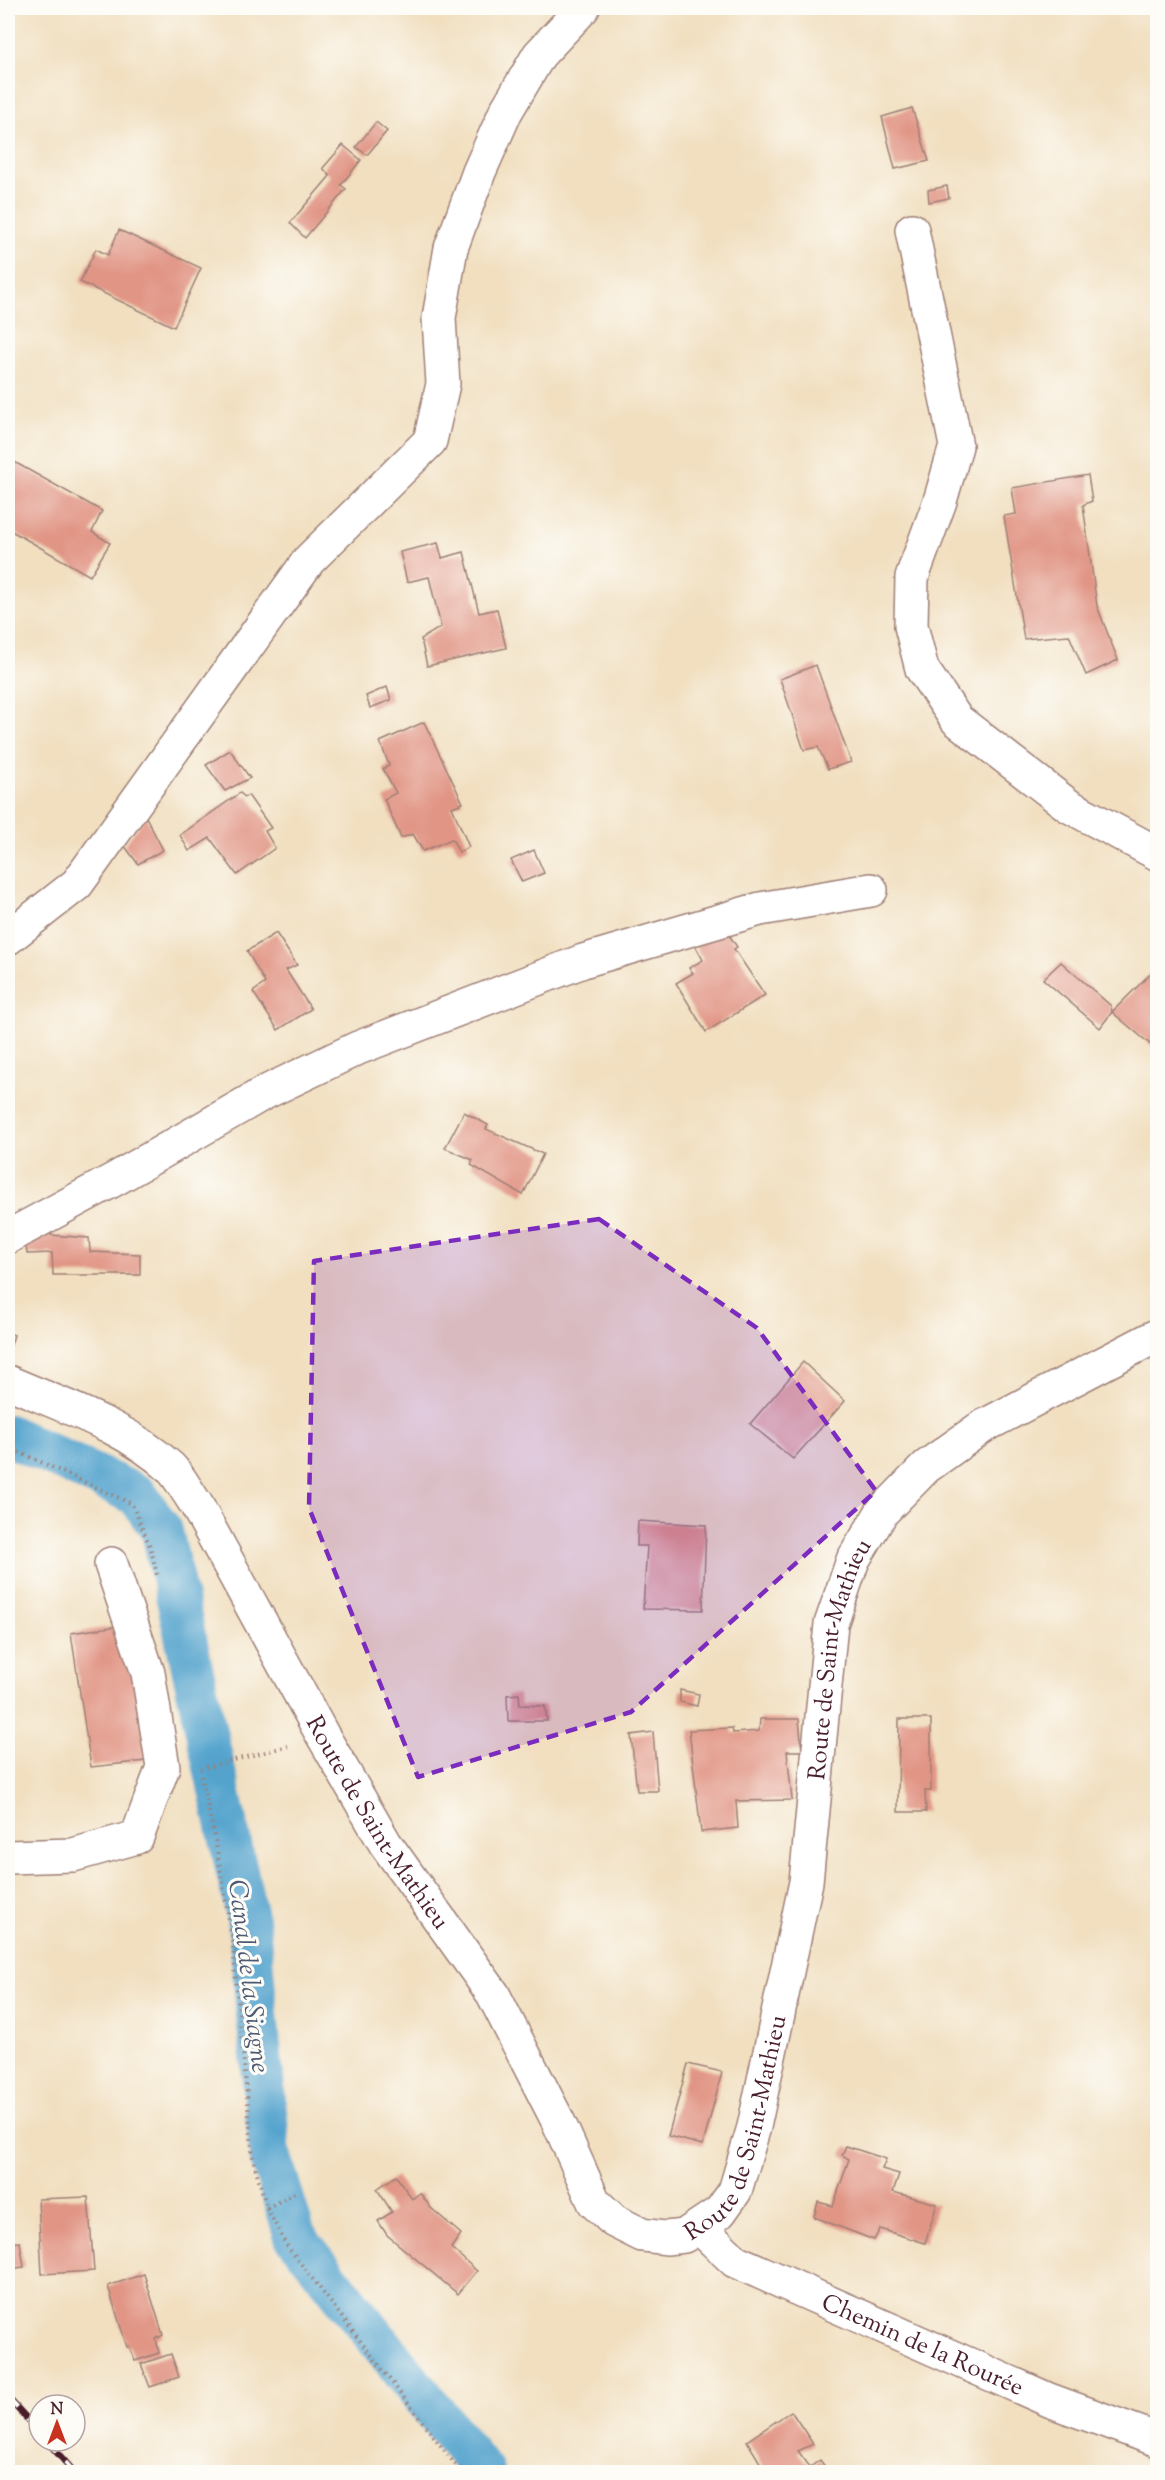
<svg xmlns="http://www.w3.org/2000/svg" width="1165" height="2480" font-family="'Sorts Mill Goudy',serif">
	<rect width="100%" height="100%" fill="#fdfcf7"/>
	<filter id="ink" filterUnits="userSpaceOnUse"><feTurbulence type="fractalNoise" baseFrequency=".0167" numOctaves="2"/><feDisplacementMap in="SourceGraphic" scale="12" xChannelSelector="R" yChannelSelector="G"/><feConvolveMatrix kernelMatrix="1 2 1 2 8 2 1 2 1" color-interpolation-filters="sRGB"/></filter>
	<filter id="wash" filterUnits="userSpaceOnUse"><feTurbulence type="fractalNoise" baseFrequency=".008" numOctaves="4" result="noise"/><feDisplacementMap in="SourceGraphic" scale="24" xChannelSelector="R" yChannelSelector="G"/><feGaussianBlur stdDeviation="1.35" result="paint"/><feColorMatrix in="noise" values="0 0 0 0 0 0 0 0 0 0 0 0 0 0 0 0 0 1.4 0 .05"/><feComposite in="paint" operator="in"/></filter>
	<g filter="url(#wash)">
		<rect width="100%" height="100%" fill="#f1dfc0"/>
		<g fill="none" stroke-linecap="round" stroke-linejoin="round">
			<polyline stroke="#53a3cd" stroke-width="42" points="8,1435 137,1495 162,1531 249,1926 270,2155 295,2236 483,2472"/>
		</g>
		<g id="blocks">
			<g fill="#e19585">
				<polygon points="912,108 929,161 895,169 882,117"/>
				<polygon points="376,122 387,131 367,155 356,147"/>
				<polygon points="343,145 361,160 341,185 346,189 305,238 290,223 330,176 323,168"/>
				<polygon points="947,186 949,198 929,202 928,190"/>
				<polygon points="119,230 201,268 174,327 80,282 96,249 108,255"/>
				<polygon points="9,459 102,511 92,532 110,543 90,576 8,529"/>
				<polygon points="1088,475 1092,501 1083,505 1097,606 1118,660 1086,675 1069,635 1024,639 1004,516 1016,514 1012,488"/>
				<polygon points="438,543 442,558 464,552 479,613 497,609 506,648 427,666 421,639 441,627 429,577 407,582 400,552"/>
				<polygon points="816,665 851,762 828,769 818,747 804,750 780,679"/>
				<polygon points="387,687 391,700 370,708 366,696"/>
				<polygon points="424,722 463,803 452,807 469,847 459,852 452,839 423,851 413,834 401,838 384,799 396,793 383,769 389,765 380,742"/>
				<polygon points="230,750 250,778 225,791 206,765"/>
				<polygon points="240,793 245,797 248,795 271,828 265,831 275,848 237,875 210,838 189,851 180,835"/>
				<polygon points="146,817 163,850 138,864 124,845"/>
				<polygon points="534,850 544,873 522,882 511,860"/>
				<polygon points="724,927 737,947 734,949 765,995 706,1032 676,983 693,973 689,968 703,960 691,938"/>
				<polygon points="276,933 297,965 286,970 311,1009 278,1030 253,992 265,983 247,951"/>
				<polygon points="1061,962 1111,1006 1112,1012 1100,1028 1043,979"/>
				<polygon points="1158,966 1158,1051 1112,1012"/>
				<polygon points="464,1112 488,1125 486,1129 543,1154 523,1195 471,1165 473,1160 445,1148"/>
				<polygon points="51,1226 51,1235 89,1238 90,1252 140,1254 140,1275 53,1275 52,1253 27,1254 25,1240"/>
				<polygon points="8,1333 14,1335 11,1345 8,1344"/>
				<polygon points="803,1362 845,1401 793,1459 750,1424"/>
				<polygon points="638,1521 706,1525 703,1610 643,1609 647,1546 637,1546"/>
				<polygon points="118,1626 123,1654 131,1652 155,1760 91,1767 71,1633"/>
				<polygon points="680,1690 699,1694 697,1706 680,1702"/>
				<polygon points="519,1694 520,1705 545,1706 547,1721 508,1721 507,1695"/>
				<polygon points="760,1719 799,1719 802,1751 787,1751 792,1800 736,1801 738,1828 701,1832 689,1730 732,1728 733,1733 759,1731"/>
				<polygon points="899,1719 931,1719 931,1791 925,1791 926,1812 898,1812"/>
				<polygon points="653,1732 658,1791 637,1791 631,1735"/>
				<polygon points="688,2064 722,2072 703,2145 668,2136"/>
				<polygon points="846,2146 886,2159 882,2169 899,2174 893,2192 937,2204 925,2243 880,2229 874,2240 814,2217 818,2202 833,2206 849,2159 842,2155"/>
				<polygon points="396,2176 412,2199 420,2193 431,2208 461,2234 451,2248 477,2271 458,2294 387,2235 378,2221 392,2212 377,2189"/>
				<polygon points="88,2197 94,2271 42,2274 38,2199"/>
				<polygon points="20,2242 24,2267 8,2269 8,2243"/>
				<polygon points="144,2274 163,2335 156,2339 159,2353 135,2361 129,2346 127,2347 108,2286"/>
				<polygon points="171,2354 179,2377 150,2387 141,2364"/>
				<polygon points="791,2411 813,2444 798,2451 810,2467 820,2460 829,2472 763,2472 765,2471 747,2441"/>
			</g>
		</g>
	</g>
	<g filter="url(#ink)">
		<use href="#blocks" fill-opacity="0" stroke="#9e7f76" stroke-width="1.5"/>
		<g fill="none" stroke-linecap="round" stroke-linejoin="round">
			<defs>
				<g id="minor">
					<polyline points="912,230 956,446 940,501 912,577 911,626 922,669 957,720 1069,806 1158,854"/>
					<polyline points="8,938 77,884 309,560 430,441 443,384 439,318 451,248 479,172 506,111 539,55 583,8"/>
					<polyline points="8,1237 117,1178 264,1093 358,1048 583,961 760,909 871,890"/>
					<polyline points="8,1857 73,1855 137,1837 163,1767 148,1673 111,1564"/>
					<path id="s1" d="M699,2227L735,2261L1049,2400L1158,2440"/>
				</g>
				<g id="tertiary">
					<path id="s2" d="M8,1382C63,1406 125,1426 170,1467C180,1477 188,1493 196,1504L323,1736L385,1843L493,1994L559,2123L594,2202L614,2221L642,2235L666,2238L684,2236L720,2212L735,2191L754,2127L806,1882L831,1624L853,1560L882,1512L926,1467L982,1427L1158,1335"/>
				</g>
			</defs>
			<use href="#minor" stroke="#9e7f76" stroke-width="36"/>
			<use href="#tertiary" stroke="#9e7f76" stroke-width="36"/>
			<g stroke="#9e7f76" stroke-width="4" stroke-dasharray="1.5 4.5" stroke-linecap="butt">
				<polyline points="8,1447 132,1504 151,1549 157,1575"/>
				<polyline points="200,1769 288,1746"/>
				<polyline points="201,1776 215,1839 232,1936 253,2159 267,2208 285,2243 461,2472"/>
				<polyline points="267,2208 295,2193"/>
			</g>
			<use href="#minor" stroke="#fff" stroke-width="33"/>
			<use href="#tertiary" stroke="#fff" stroke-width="33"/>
			<defs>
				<g id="rail">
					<polyline points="8,2398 39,2432"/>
					<polyline points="47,2441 74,2472"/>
				</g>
			</defs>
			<use href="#rail" stroke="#4a1f2b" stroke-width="7"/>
			<use href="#rail" stroke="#fdfcf7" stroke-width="4.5" stroke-dasharray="14" stroke-linecap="butt"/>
		</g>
	</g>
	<path fill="#7b2cbf" fill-opacity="0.2" stroke="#7b2cbf" stroke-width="4.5" stroke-dasharray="12 8" stroke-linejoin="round" d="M599,1219L757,1328L876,1491L631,1712L418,1777L309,1508L314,1261Z"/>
	<g text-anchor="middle" stroke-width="6" stroke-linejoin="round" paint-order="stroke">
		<g font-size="24" fill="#4a1f2b" stroke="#fdfcf7">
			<text dy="8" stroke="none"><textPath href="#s2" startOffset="1748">Route de Saint-Mathieu</textPath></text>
			<text dy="8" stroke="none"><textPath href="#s2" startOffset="596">Route de Saint-Mathieu</textPath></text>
			<text dy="8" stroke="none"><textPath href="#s2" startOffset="1262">Route de Saint-Mathieu</textPath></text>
			<text dy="8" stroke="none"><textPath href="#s1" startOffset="255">Chemin de la Rourée</textPath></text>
		</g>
		<g font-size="26" font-style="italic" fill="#4e5a74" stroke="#fdfcf7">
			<text transform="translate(250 1976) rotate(83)" y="9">Canal de la Siagne</text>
		</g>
	</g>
	<rect width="1165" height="2480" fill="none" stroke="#fdfcf7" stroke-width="30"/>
	<g transform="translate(57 2423)"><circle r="28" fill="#fdfcf7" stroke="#b5a4a5" stroke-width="1.5"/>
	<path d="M0-4.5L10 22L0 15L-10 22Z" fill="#c8321e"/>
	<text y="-9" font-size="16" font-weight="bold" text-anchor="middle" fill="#4a1f2b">N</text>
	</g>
</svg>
